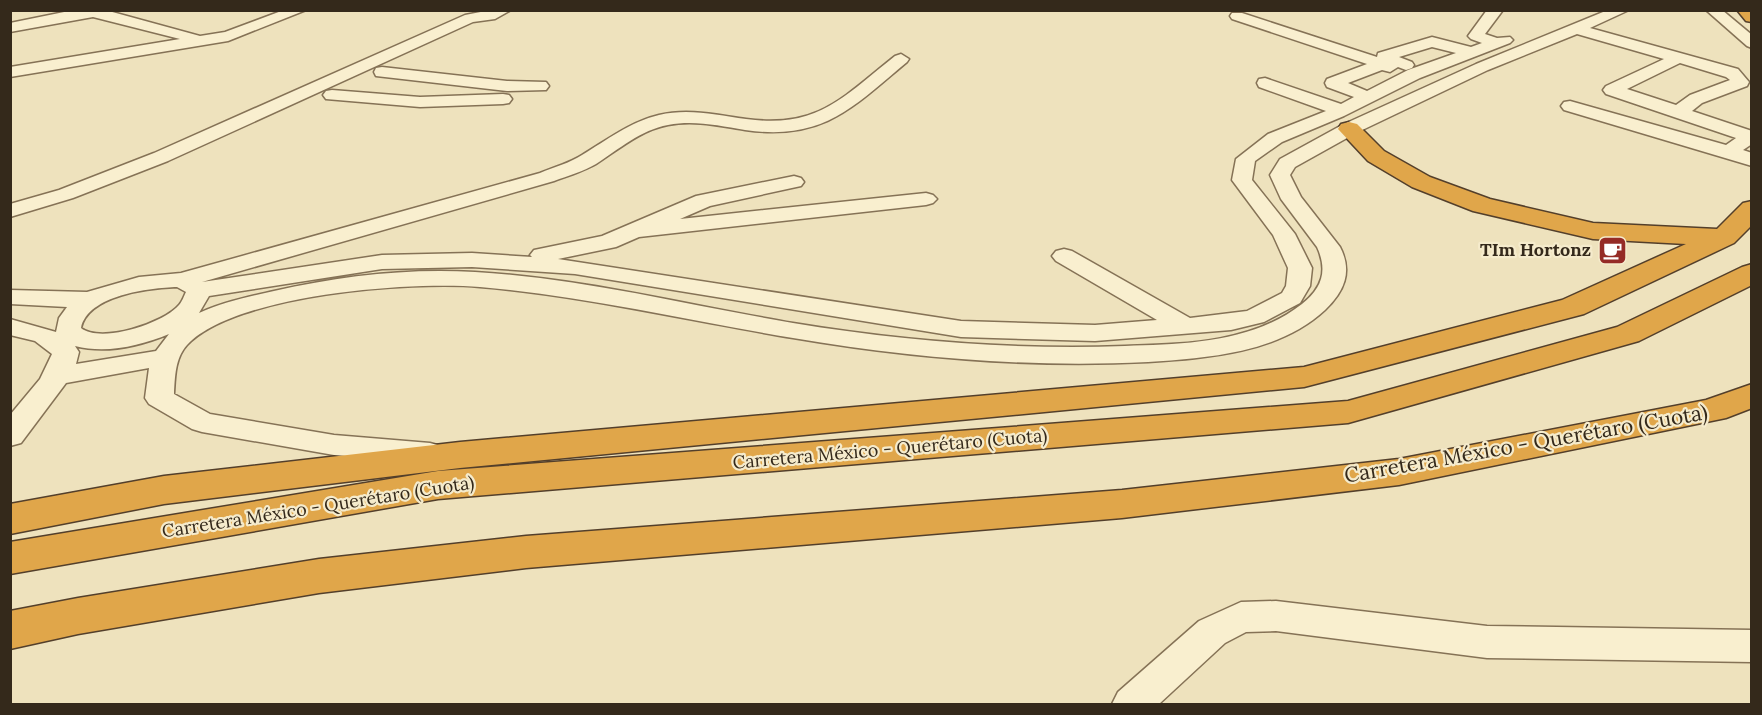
<svg xmlns="http://www.w3.org/2000/svg" width="1762" height="715" font-family="Lora,serif">
	<rect width="100%" height="100%" fill="#eee2bd"/>
	<g fill="none" stroke-linecap="round" stroke-linejoin="round">
		<defs>
			<g id="minor">
				<polygon points="74,10 105,10 200,36 225,32 284,10 306,10 228,41 10,77 10,67 180,39 93,17 10,32 10,23"/>
				<polygon points="491,10 511,10 495,19 473,22 168,161 73,198 10,217 10,204 59,190 154,153 465,15"/>
				<path d="M1487,10H1503L1485,34L1497,38L1510,37L1513,40L1510,43L1420,78L1344,116L1282,142L1255,161L1252,180L1295,234L1312,268L1310,286L1300,303L1264,322L1231,330L1095,341L961,337L575,274L472,267L382,269L209,296L199,313C223,302 248,297 274,291C340,276 407,268 475,272C582,278 687,305 793,323C902,341 1014,350 1125,346C1186,344 1252,343 1302,304C1322,288 1328,271 1317,247L1281,199L1270,175L1280,159L1342,125L1476,64L1608,10H1629L1590,28L1738,69L1749,82L1747,86L1702,103L1692,111L1752,131V144L1743,150L1752,153V166L1564,110L1561,106L1564,102L1570,101L1726,145L1736,138L1606,94L1603,90L1606,86L1664,59L1577,34L1488,70L1356,133L1295,167L1290,175L1301,197L1340,247C1353,272 1344,292 1325,310C1279,353 1208,358 1148,362C1030,368 910,358 793,338C689,321 586,296 480,287C412,281 235,294 187,345C175,358 175,377 174,394L210,414L334,435L430,443L441,446L445,453L441,460L430,463L334,455L202,432L192,429L149,404L145,398L149,368L66,383L21,443L10,446V415L40,379L52,354L35,341L10,335V319L56,332L59,318L67,307L10,304V290L87,292L139,277L181,273L540,173C554,167 570,163 582,155C607,140 630,122 659,115C689,108 716,115 746,119C818,129 843,97 895,56L901,54L909,59L907,62C852,108 823,141 745,130C719,126 695,120 668,125C641,130 619,149 596,164C584,171 568,176 554,181L202,282L382,255L472,253L532,257L530,255L534,250L602,236L696,196L794,176L801,178L804,182L801,186L710,206L680,219L926,193L933,195L937,199L933,203L926,205L639,237L616,247L558,259L961,321L1095,325L1157,320L1056,261L1052,256L1056,251L1064,249L1072,251L1190,318L1247,311L1282,293L1286,286L1288,268L1273,235L1232,180L1236,159L1268,134L1326,111L1259,87L1257,83L1259,79L1265,78L1341,104L1354,97L1327,87L1325,83L1327,79L1367,64L1232,19L1230,16L1232,13H1242L1377,57L1378,53L1432,37L1471,47L1482,43L1471,39L1468,36ZM1432,47L1456,53L1408,70L1367,91L1348,83L1382,70L1390,72L1398,67L1406,70L1412,68L1414,65L1412,62L1399,57ZM1680,63L1726,77L1730,80L1690,95L1676,105L1627,89ZM177,287L186,292C184,296 182,302 179,305C164,323 101,344 81,328C88,295 149,288 177,287ZM169,334L156,351L76,364L79,352L75,346C106,354 140,346 169,334Z"/>
				<polygon points="1706,10 1722,10 1752,35 1752,48 1747,46"/>
				<polygon points="382,67 507,81 546,82 549,86 546,90 507,91 376,76 374,72 376,68"/>
				<polygon points="332,90 420,97 503,94 509,95 512,99 509,103 503,104 420,107 326,99 323,95 326,91"/>
				<polygon points="1276,601 1487,626 1752,630 1752,662 1487,658 1276,631 1246,632 1225,643 1159,704 1112,704 1118,692 1199,621 1241,602"/>
			</g>
			<g id="highway">
				<polygon points="1737,10 1752,10 1752,22 1746,21"/>
				<polygon points="1349,122 1357,124 1384,151 1430,177 1490,199 1593,223 1717,229 1743,203 1752,201 1752,225 1734,243 1584,314 1304,387 460,468 164,504 10,534 10,504 164,476 460,442 1304,367 1562,300 1686,244 1593,239 1473,211 1412,187 1368,161 1338,129 1341,124"/>
				<polygon points="1752,264 1752,285 1639,341 1348,423 438,499 10,574 10,542 438,471 1348,401 1617,327 1742,267"/>
				<polygon points="1752,384 1752,408 1726,418 1399,485 1122,518 526,568 319,593 78,634 10,649 10,611 78,598 319,559 526,536 1122,490 1399,459 1706,400"/>
			</g>
		</defs>
		<use href="#minor" stroke="#857256" stroke-width="3"/>
		<use href="#highway" stroke="#533f2b" stroke-width="3"/>
		<use href="#minor" fill="#f9efcf" fill-rule="evenodd"/>
		<use href="#highway" fill="#e0a64a" fill-rule="evenodd"/>
	</g>
	<defs>
		<symbol id="cafe-square" viewBox="-11 -11 22 22"><rect x="-9" y="-9" width="18" height="18" rx="4" fill="#952b26" stroke="#f5ebcc"/><path d="M-5.5-4.5H6V0H3Q3 3.5 0 3.5H-2.5Q-5.5 3.5-5.5 0ZM3-3.2v2h1.7v-2ZM-6 4.5H4V6H-6Z" fill="#fff"/></symbol>
	</defs>
	<g fill-rule="evenodd">
		<use href="#cafe-square" x="1596" y="234" width="33" height="33"/>
	</g>
	<g text-anchor="middle" stroke-width="4.5" stroke-linejoin="round" paint-order="stroke">
		<g font-size="18" font-weight="bold" fill="#34291b" stroke="#f5ebcc" text-anchor="end">
			<text x="1591" y="256">TIm Hortonz</text>
		</g>
		<g font-size="18" fill="#34291b" stroke="#f5ebcc">
			<text transform="translate(890 449) rotate(-5)" y="6">Carretera México - Querétaro (Cuota)</text>
			<text transform="translate(318 507) rotate(-9)" y="6">Carretera México - Querétaro (Cuota)</text>
		</g>
		<g font-size="21" fill="#34291b" stroke="#f5ebcc">
			<text transform="translate(1526 444) rotate(-10)" y="7">Carretera México - Querétaro (Cuota)</text>
		</g>
	</g>
	<rect width="1762" height="715" fill="none" stroke="#34291b" stroke-width="24"/>
</svg>
